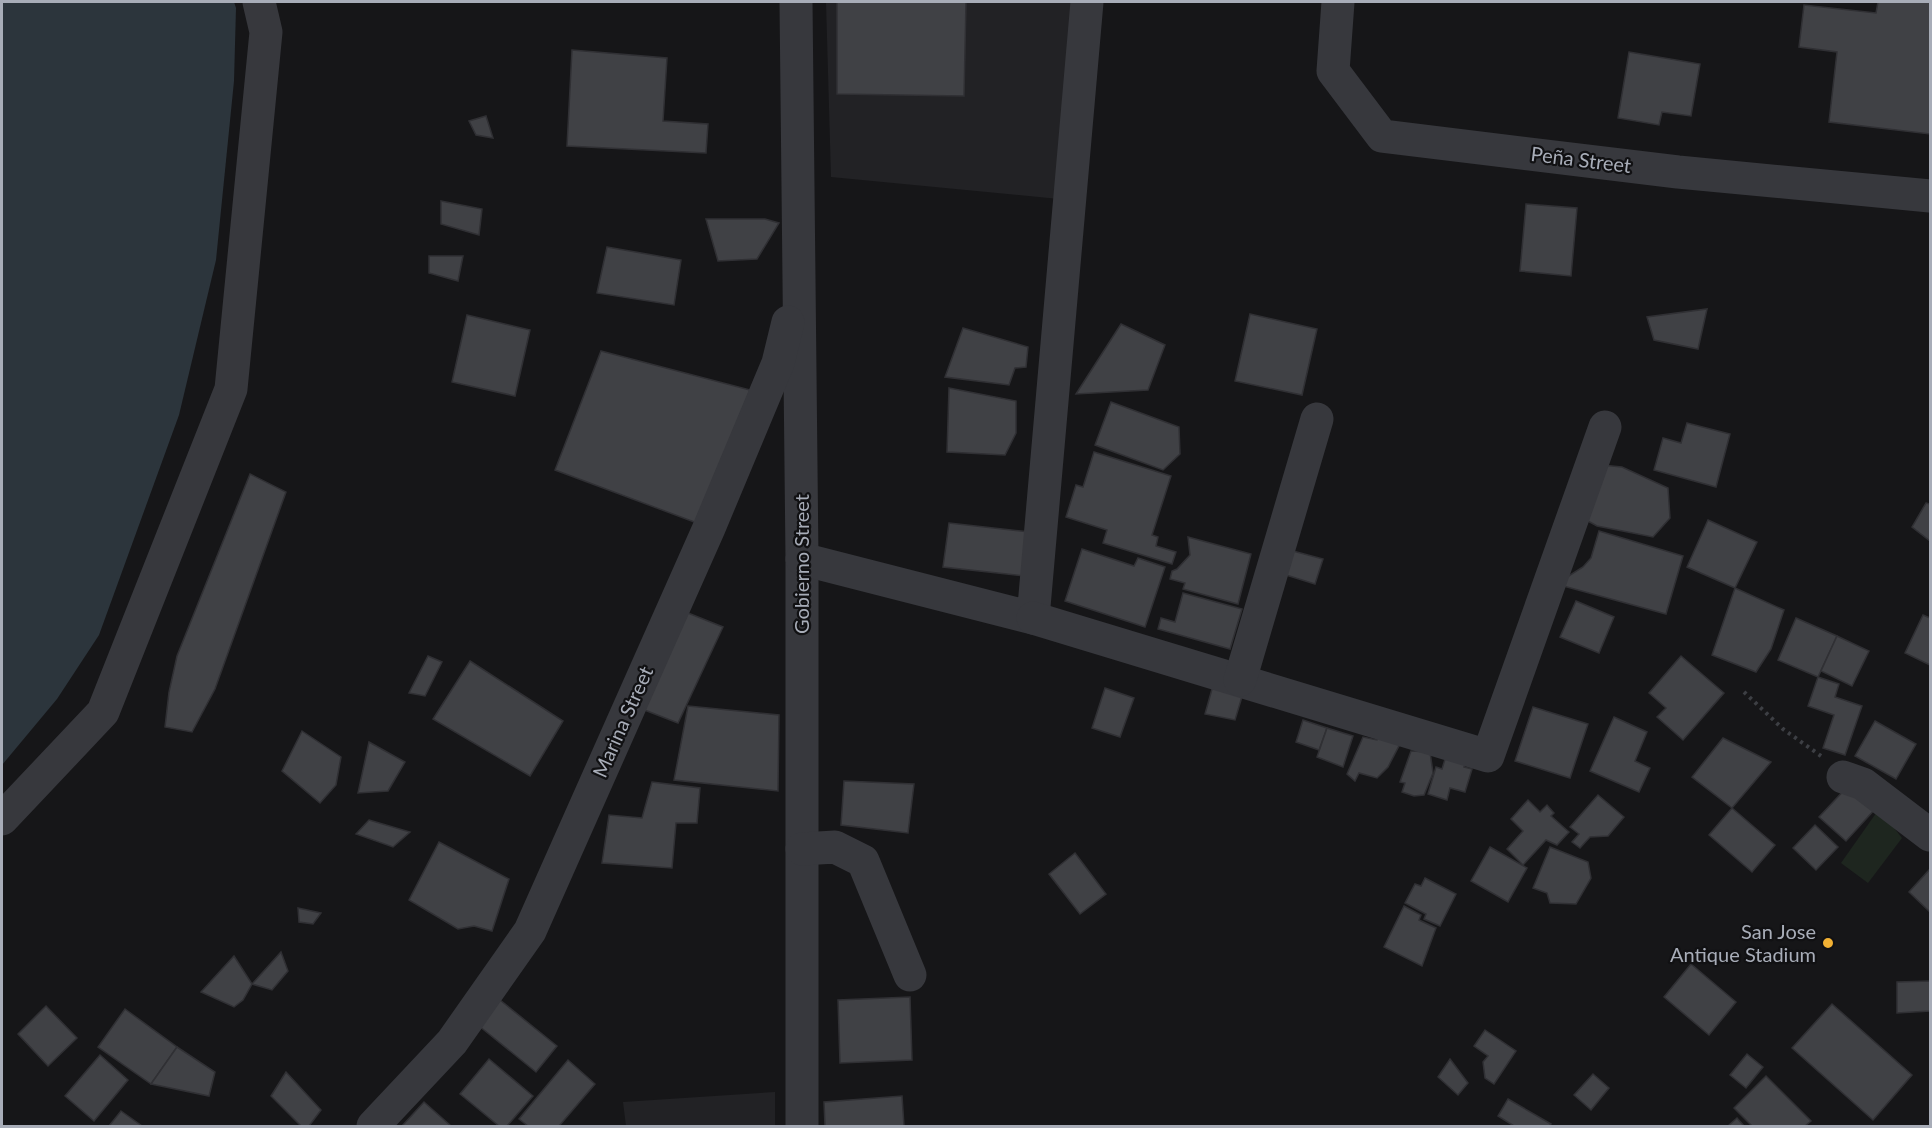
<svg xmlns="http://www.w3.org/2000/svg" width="1932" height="1128" font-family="Lato,sans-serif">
	<rect width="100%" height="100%" fill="#161618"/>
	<g fill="#222225">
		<polygon points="826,2 1079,2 1059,199 831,177"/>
		<polygon points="775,1092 775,1126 626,1126 623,1102"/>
	</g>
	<polygon fill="#1e261f" points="1879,809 1902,838 1868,883 1841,863"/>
	<polygon fill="#2c353c" points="2,2 234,2 236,8 234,81 216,260 179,415 99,635 57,699 2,765"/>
	<g fill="#404145" stroke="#303034" stroke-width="1.5">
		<polygon points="837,2 966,2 964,96 837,94"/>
		<polygon points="1878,2 1930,2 1930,134 1829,122 1837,52 1799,47 1804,5 1876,13"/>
		<polygon points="572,50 667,58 663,121 708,124 706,153 567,146"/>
		<polygon points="1629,52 1700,64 1691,116 1662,112 1659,125 1618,118"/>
		<polygon points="486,116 493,138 476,135 469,121"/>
		<polygon points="441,201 482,209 479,235 441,224"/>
		<polygon points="1526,204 1577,208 1571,276 1520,271"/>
		<polygon points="706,219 765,219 779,223 757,259 718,261"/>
		<polygon points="607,247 681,260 674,305 597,293"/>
		<polygon points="429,256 463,256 458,281 429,273"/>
		<polygon points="1707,309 1698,349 1654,340 1647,317"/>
		<polygon points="1250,314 1317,329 1302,395 1235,381"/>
		<polygon points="467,315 530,330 515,396 452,382"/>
		<polygon points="1121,324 1165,345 1148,390 1076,394"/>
		<polygon points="963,328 1028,347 1026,367 1015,368 1009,385 945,377"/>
		<polygon points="601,351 750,390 697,523 555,470"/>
		<polygon points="949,388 1016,401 1016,433 1005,455 947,452"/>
		<polygon points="1111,402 1179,427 1180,454 1163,470 1095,445"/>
		<polygon points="1687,423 1730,434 1716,487 1654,470 1663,438 1681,443"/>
		<polygon points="1094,452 1171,476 1152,535 1158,537 1156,546 1176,552 1172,564 1103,543 1107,530 1066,517 1076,485 1083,487"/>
		<polygon points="1602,465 1622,467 1668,488 1670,518 1653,537 1597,526 1575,514"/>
		<polygon points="250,474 286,492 215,689 192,732 165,727 169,692 177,656"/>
		<polygon points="1926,503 1930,504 1930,541 1912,527"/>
		<polygon points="1708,520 1757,542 1735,588 1687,567"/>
		<polygon points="949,523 1030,532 1024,576 943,567"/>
		<polygon points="1599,531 1683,556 1666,614 1556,584 1583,567 1591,558"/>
		<polygon points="1188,537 1251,554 1238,604 1183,589 1185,583 1170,579 1172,571 1177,569 1190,555"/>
		<polygon points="1082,549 1134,566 1138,558 1165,567 1145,627 1065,601"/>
		<polygon points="1293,551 1323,559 1315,584 1286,575"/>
		<polygon points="1735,588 1784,610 1771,649 1756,672 1712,655"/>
		<polygon points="1183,593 1242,609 1230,649 1158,629 1161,618 1175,622"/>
		<polygon points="1576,601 1614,617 1599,653 1560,637"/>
		<polygon points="688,613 723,627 678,723 642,709"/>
		<polygon points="1923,615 1930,618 1930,665 1905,653"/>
		<polygon points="1796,618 1837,636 1818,677 1778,660"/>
		<polygon points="1837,636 1869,651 1852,686 1821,671"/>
		<polygon points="428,656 442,662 425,696 409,693"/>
		<polygon points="1681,656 1724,693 1683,740 1657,717 1666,708 1649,693"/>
		<polygon points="470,661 563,721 530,776 433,719"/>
		<polygon points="1818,677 1839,684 1835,697 1862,706 1845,755 1823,748 1834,715 1808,706"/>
		<polygon points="1214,682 1244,690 1235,720 1205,714"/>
		<polygon points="1105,688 1134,698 1120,737 1092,728"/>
		<polygon points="688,706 779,715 778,791 674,780"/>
		<polygon points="1533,707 1588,724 1570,778 1515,761"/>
		<polygon points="1614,717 1647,732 1635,761 1650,768 1639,792 1590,771"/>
		<polygon points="1303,720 1327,728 1319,750 1296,742"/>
		<polygon points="1875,721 1916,744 1896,779 1855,756"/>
		<polygon points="1327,728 1353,736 1343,767 1317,757"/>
		<polygon points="302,731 341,757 336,785 320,803 282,771"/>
		<polygon points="1382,731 1401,742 1388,767 1377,778 1359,773 1355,781 1347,774 1363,737 1377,740"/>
		<polygon points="1723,738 1771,762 1732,808 1692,777"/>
		<polygon points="369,742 405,762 388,791 358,793"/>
		<polygon points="1411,751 1430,752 1433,773 1424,795 1414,796 1402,792 1405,783 1400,782"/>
		<polygon points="1446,756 1466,762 1464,767 1472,769 1465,792 1450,788 1447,800 1428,794 1436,767 1442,769"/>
		<polygon points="844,781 914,784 908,833 841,825"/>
		<polygon points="652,782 700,788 697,823 676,823 672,868 602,863 609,815 642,818"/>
		<polygon points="1850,784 1876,808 1846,841 1819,817"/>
		<polygon points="1598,795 1624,817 1608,836 1590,837 1580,848 1572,842 1579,834 1570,827"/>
		<polygon points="1528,800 1540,812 1547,805 1554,813 1551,816 1569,832 1557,845 1546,840 1523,865 1507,849 1523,831 1511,819"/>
		<polygon points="1732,808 1775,845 1752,872 1709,835"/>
		<polygon points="369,820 410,832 393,847 356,834"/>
		<polygon points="1815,825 1838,847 1816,870 1793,848"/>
		<polygon points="439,842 509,879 492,931 474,926 458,929 409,900"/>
		<polygon points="1490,847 1527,868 1508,902 1471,881"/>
		<polygon points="1550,847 1588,862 1591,878 1576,904 1550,903 1547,893 1533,888"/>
		<polygon points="1075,853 1106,894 1080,914 1049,874"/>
		<polygon points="1930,869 1930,912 1909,892"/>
		<polygon points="1425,878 1456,894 1440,926 1424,919 1426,914 1405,903 1415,884 1421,886"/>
		<polygon points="1404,906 1421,915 1419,920 1436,928 1422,966 1384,947"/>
		<polygon points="298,908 321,913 313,924 299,922"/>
		<polygon points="281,952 288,971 272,990 252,984"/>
		<polygon points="234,956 252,984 243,1000 234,1007 201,992"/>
		<polygon points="1691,964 1736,1002 1709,1035 1664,997"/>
		<polygon points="1930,981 1930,1011 1897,1013 1897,982"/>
		<polygon points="910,997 912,1060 840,1063 838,1000"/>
		<polygon points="500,1000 557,1046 536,1072 479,1026"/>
		<polygon points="1832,1004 1912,1075 1873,1120 1792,1048"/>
		<polygon points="46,1006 77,1038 48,1066 18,1034"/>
		<polygon points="125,1009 177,1047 151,1084 98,1047"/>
		<polygon points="1485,1030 1516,1051 1494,1084 1485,1078 1483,1062 1488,1056 1474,1046"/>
		<polygon points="177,1047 215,1072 209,1096 151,1084"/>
		<polygon points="1747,1054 1763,1067 1746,1088 1730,1075"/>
		<polygon points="100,1055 128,1080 94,1121 65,1096"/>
		<polygon points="489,1059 533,1096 507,1126 499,1126 460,1094"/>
		<polygon points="1450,1059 1468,1083 1458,1095 1438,1077"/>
		<polygon points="568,1060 595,1084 559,1126 528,1126 519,1119"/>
		<polygon points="286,1072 321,1110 309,1126 301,1126 271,1096"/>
		<polygon points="1593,1074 1609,1088 1591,1110 1574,1095"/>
		<polygon points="1766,1076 1811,1121 1805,1126 1752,1126 1734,1108"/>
		<polygon points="902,1096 904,1126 825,1126 824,1102"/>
		<polygon points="1508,1099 1551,1124 1549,1126 1514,1126 1498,1116"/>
		<polygon points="424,1102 451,1126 402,1126"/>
		<polygon points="121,1111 142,1126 109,1126"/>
		<polygon points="1737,1118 1744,1126 1728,1126"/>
	</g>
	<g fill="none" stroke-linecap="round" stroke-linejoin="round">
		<polyline stroke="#3d3f44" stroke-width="4" stroke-dasharray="3 4.5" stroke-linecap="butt" points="1744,692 1783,729 1821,756"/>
		<g stroke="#37383d" stroke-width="33">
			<polyline points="796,2 802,559 802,1126"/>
			<polyline points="1338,2 1333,71 1382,136 1678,172 1930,196"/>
			<polyline points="802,559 1033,618 1087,2"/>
			<polyline points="1033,618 1488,756 1605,427"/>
			<polyline points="1240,680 1317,419"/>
			<polyline points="1843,777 1863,784 1930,835"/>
			<polyline points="2,819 103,712 231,389 266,32 259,2"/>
			<polyline points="802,849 835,847 863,861 910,975"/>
			<polyline points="373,1126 452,1042 530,931 709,528 778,363 788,322"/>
		</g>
	</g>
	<circle fill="#f2b134" stroke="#111113" stroke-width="2" cx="1828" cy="943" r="6"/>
	<g text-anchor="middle" stroke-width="4.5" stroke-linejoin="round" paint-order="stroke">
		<g font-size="20" fill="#a8adb8" stroke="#111113">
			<text transform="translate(1581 160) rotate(7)" y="7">Peña Street</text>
			<text transform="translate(802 564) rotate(-90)" y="7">Gobierno Street</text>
			<text transform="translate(623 722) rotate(-66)" y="7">Marina Street</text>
		</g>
		<g font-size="20" fill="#a8adb8" stroke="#111113" text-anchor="end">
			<text x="1816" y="939">San Jose<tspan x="1816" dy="23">Antique Stadium</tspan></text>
		</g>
	</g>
	<rect width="1932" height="1128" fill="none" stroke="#a8adb8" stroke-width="6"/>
</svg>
